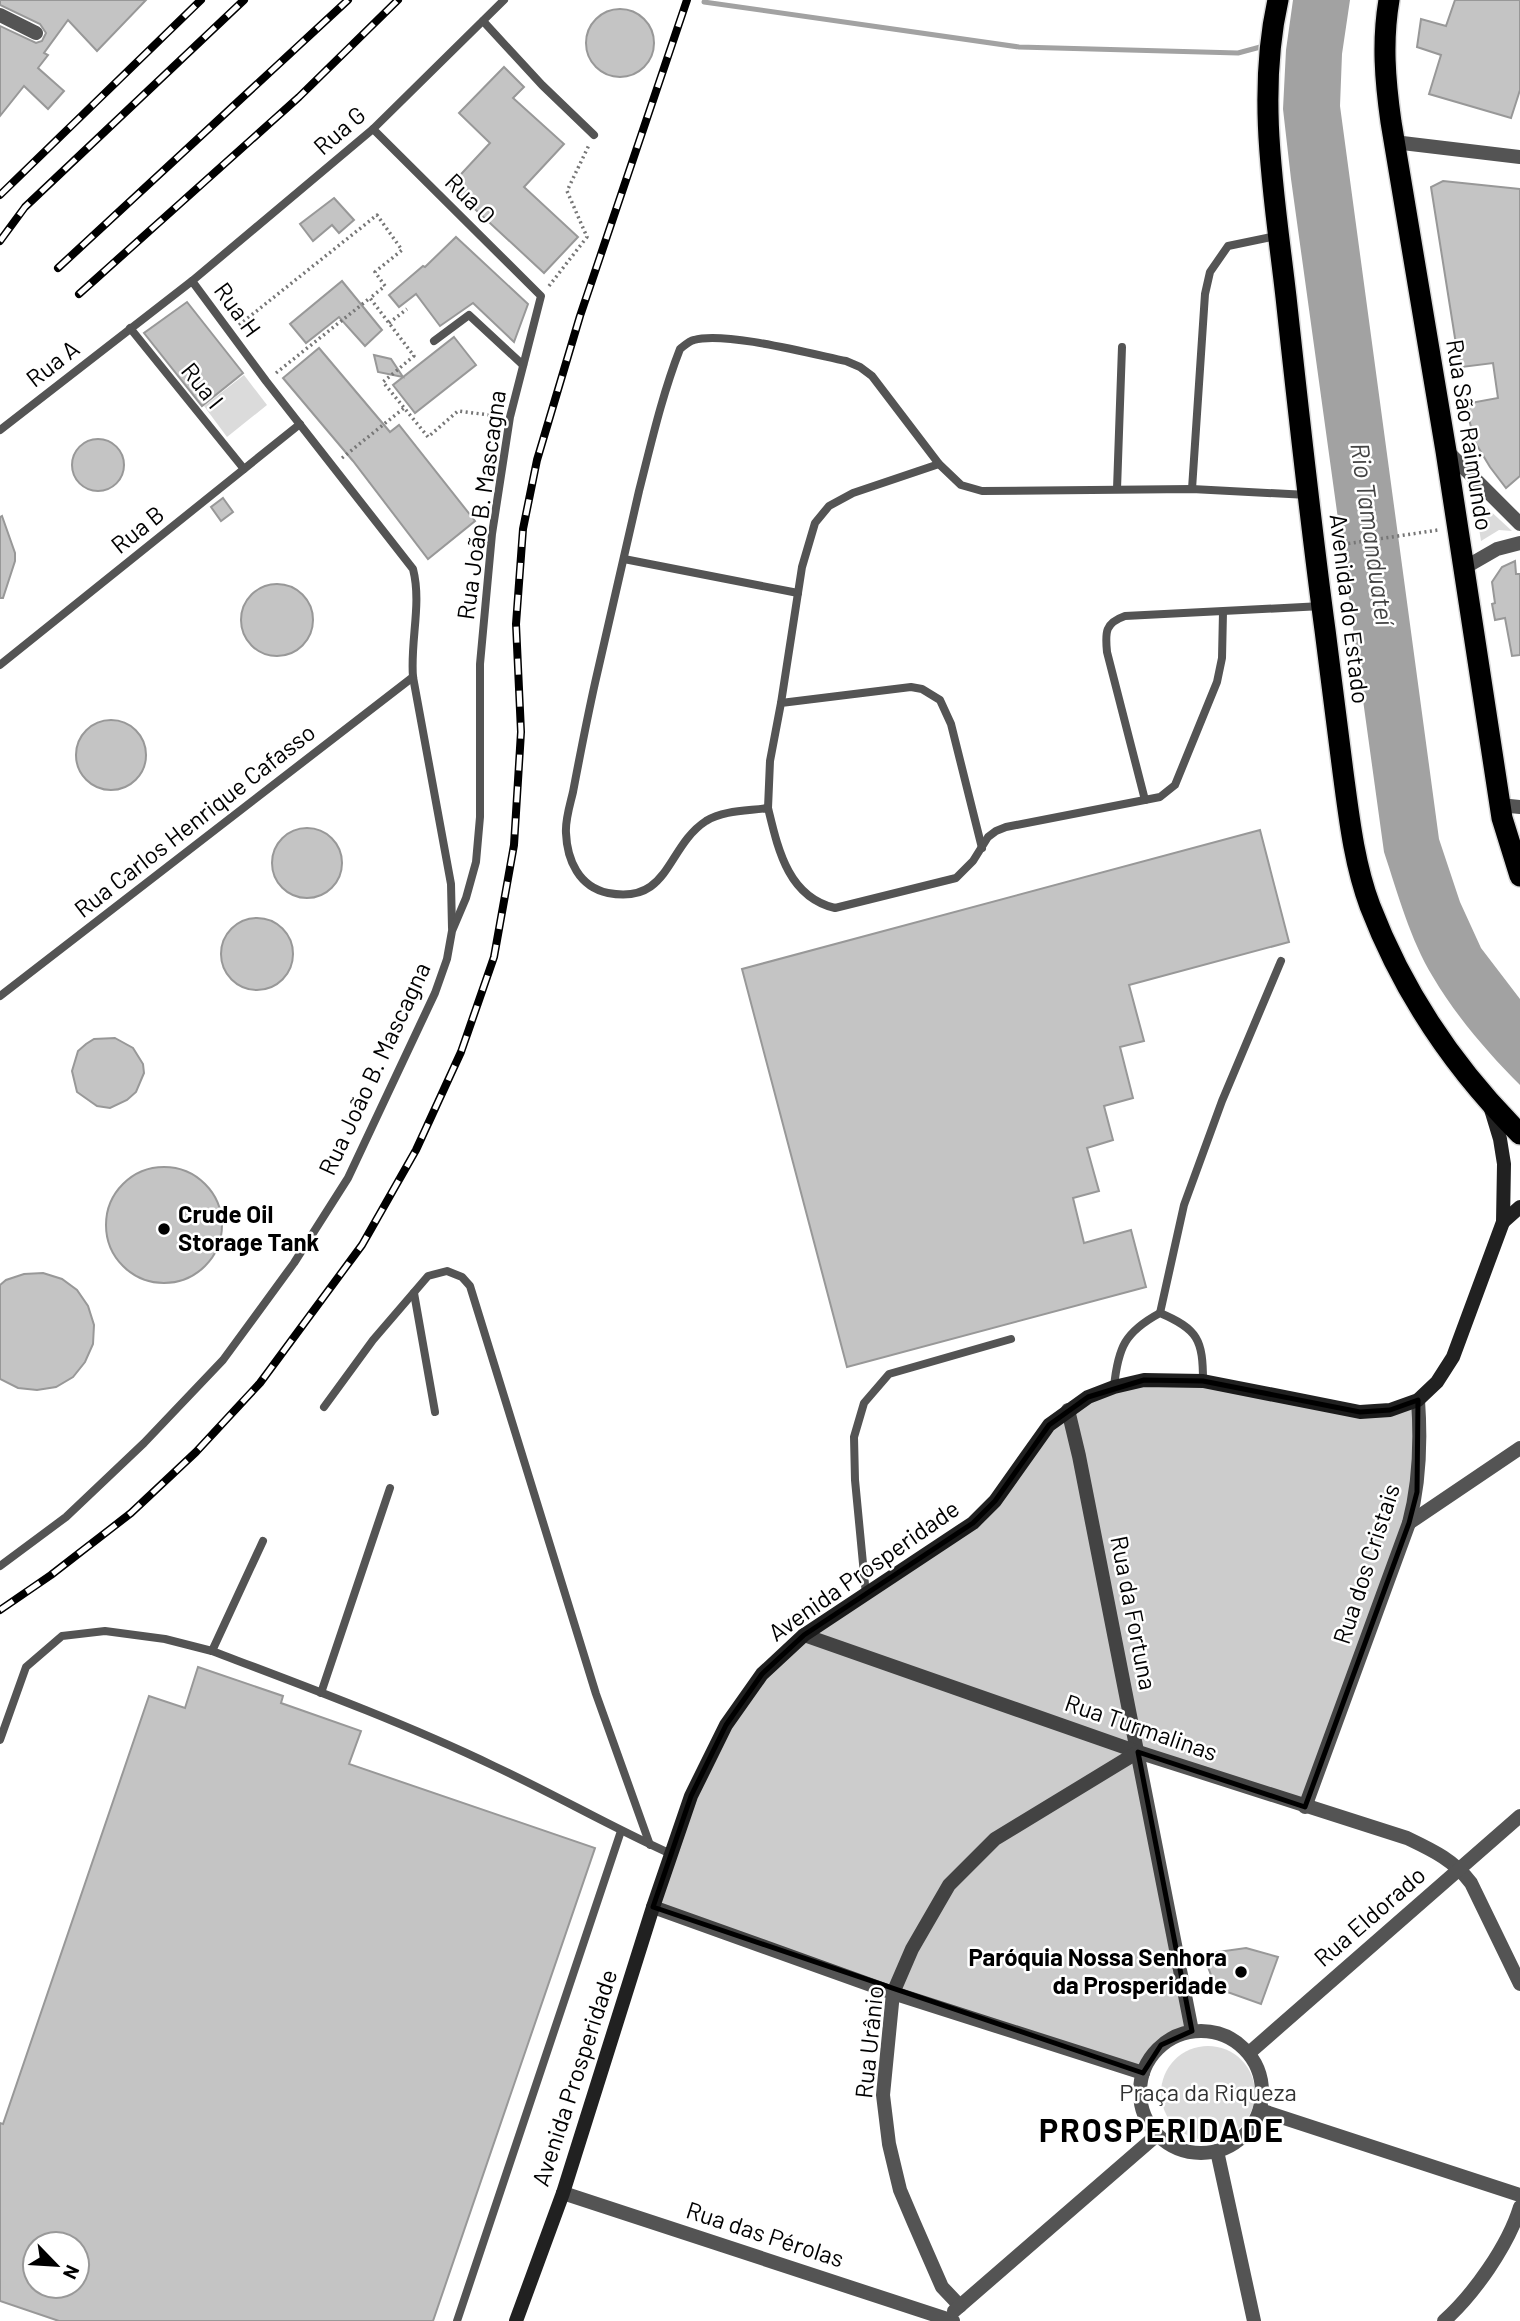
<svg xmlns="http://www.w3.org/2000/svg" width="1520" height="2321" font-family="Barlow,sans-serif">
	<rect width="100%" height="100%" fill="#fff"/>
	<g fill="#dbdbdb">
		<polygon points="244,375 267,405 227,437 204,406"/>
		<polygon points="1474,496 1512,531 1499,530 1481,541"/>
		<circle cx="1208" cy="2093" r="47"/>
	</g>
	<path fill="#a2a2a2" d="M1293,0H1350L1342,54L1340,106L1439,839L1460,902L1481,948L1520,999V1085C1488,1053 1456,1016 1433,977C1410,939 1398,894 1384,852L1291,179L1283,109L1286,50Z"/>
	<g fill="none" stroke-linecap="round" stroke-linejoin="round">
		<polyline stroke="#a2a2a2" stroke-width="5" points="704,2 1019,47 1238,53 1264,46"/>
	</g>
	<g fill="#c4c4c4" stroke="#989898" stroke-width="2" fill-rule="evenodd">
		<polygon points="0,0 146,0 97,51 68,20 44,53 48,55 38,68 64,91 48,109 24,86 0,116 0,26 36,43 42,41 46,33 40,24 0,5"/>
		<polygon points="1455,0 1520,0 1520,90 1511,118 1429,94 1441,55 1417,47 1421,19 1446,26"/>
		<circle cx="620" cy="43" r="34"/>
		<polygon points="504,67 524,87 513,98 564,144 524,187 578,237 544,273 450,186 490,143 459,113"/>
		<polygon points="1443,181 1520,189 1520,476 1506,488 1490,467 1475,442 1465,404 1498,398 1493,363 1462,367 1455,338 1431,187"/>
		<polygon points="334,198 354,220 339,233 332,225 313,241 300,224"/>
		<polygon points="456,237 528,304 514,342 473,303 440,326 416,294 399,307 389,295 423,266 425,267"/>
		<polygon points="342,281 382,330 365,346 339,317 306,343 290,324"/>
		<polygon points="187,302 243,373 202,406 144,333"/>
		<polygon points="454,337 476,365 415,413 393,385"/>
		<polygon points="319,348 390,432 399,425 475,521 428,559 353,461 283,378"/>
		<polygon points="374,355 391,359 403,377 378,372"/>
		<circle cx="98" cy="465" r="26"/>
		<polygon points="223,498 233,512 221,521 211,507"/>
		<polygon points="2,516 15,553 15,561 3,598 0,598 0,517"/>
		<polygon points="1515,561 1516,574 1520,574 1520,655 1512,656 1505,618 1495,620 1492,604 1495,603 1492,582 1502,567"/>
		<circle cx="277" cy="620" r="36"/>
		<circle cx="111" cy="755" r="35"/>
		<circle cx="307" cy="863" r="35"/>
		<polygon points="1260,830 1289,942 1129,985 1144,1041 1120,1047 1133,1098 1104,1106 1113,1140 1087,1148 1099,1191 1073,1198 1084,1243 1131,1230 1146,1287 847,1367 742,969"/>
		<circle cx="257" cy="954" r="36"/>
		<polygon points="115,1038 133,1048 143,1064 144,1073 136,1092 127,1100 110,1108 97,1106 77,1092 72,1071 78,1051 86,1044 94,1039"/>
		<circle cx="164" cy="1225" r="58"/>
		<polygon points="43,1273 62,1279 77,1290 88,1306 94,1325 93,1344 85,1362 73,1377 56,1387 37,1390 18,1388 0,1379 0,1285 6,1280 24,1274"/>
		<path d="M198,1667L283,1696L281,1703L361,1731L349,1764L595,1848L433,2321H59L0,2301V2123L3,2124L149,1696L185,1708ZM35,2244H77V2286H35Z"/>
		<polygon points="1246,1948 1278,1957 1261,2004 1216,1988 1203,1954"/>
	</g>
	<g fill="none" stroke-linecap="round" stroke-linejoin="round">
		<defs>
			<g id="highway">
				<path d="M1278,0C1256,97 1275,200 1286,297C1298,408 1310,519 1325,630C1331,677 1337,724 1343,772C1349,817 1354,863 1370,906C1403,992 1455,1069 1520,1134"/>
				<path d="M1389,0C1382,41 1385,80 1391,122L1446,451L1502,818L1520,876"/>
			</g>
		</defs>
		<use href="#highway" stroke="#dbdbdb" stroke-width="24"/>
		<g stroke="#767676" stroke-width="3.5" stroke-dasharray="2 3.5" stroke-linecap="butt">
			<polyline points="549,286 587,237 567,191 589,145"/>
			<polyline points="389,323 407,309"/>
			<polyline points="239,325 377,215 402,250 375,272 385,286 370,298"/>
			<polyline points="276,373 370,298 414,356 383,382 428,437 458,411 497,416"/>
			<polyline points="342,458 404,408"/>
			<polyline points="1332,546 1438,530"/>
		</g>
		<g stroke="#545454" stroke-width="8">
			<polyline points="483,21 542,85 594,135"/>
			<polyline points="192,281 373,129 504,0"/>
			<polyline points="130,328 244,469"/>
			<polyline points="434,341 469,315 523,365"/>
			<path d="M0,430L192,281L266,381L413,569C422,604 410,641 413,677L451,884L452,928"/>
			<polyline points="1117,489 1122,347"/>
			<polyline points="1192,489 1205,294 1210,272 1228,246 1276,236"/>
			<polyline points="624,559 798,593"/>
			<path d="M1223,612L1222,658L1217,682L1175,785L1160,797L1006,827L996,831L988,837L973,861L956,878L835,908C788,897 778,849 768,808C749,811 724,810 706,821C666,847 670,905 608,893C579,887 567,860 566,833C565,820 570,805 573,792C580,755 587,719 595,683C610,619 624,555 639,491C651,444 662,395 680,349C684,346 689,341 694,340C724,331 812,354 846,361L860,367L872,376L939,464L961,485L982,491L1192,489L1308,495"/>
			<polyline points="0,665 300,424"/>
			<polyline points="781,703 802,567 815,523 829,506 853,493 939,464"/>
			<path d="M1145,800L1107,652C1105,632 1105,623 1125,616L1322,606"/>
			<polyline points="768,808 770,761 781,703 911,687 922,689 940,700 951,724 982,848"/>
			<polyline points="0,996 413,677"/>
			<polyline points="414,1293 435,1412"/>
			<polyline points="1160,1313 1184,1205 1222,1101 1281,961"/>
			<path d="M1114,1387C1118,1347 1125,1332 1160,1313C1198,1329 1203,1340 1203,1381"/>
			<polyline points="324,1407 373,1340 428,1276 447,1271 462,1277 470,1286 596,1694 650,1845"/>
			<path d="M263,1541L212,1651C307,1687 402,1722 494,1766C554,1794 611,1827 671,1854"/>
			<polyline points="0,1566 66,1517 144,1443 223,1360 294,1263 348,1178 435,993 447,959 452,931 466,898 476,862 480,817 480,664 492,534 510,417 541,296 373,129"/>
			<polyline points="866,1595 855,1480 854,1437 864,1403 889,1374 1011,1339"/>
			<polyline points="321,1693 390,1488"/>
			<polyline points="0,1740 26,1667 62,1636 105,1631 165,1639 212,1651"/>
			<polyline points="457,2321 621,1831"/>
		</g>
		<g stroke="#545454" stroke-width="14">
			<polyline points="0,15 36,33"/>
			<polyline points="1394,142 1520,157"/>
			<polyline points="1447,451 1520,524"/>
			<polyline points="1464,568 1497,549 1520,543"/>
			<polyline points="1500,805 1520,807"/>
			<polyline points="1068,1410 1079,1456 1192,2031"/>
			<polyline points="1409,1523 1520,1448"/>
			<path d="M804,1635L1138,1752L1407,1838C1432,1850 1454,1860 1471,1883L1520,1984"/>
			<path d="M1305,1807L1409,1523C1420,1482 1421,1442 1418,1400"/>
			<polyline points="653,1907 893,1993 1143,2073"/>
			<circle cx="1201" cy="2092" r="61"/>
			<polyline points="1249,2053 1520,1816"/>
			<polyline points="1260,2110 1520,2195"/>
			<polyline points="1217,2151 1254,2321"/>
			<polyline points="563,2193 953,2321"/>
			<polyline points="960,2306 942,2287 914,2223 900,2190 889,2144 883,2095 893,1993 912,1949 949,1885 995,1839 1138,1752"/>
			<polyline points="954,2311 1157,2135"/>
			<path d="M1444,2321C1474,2294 1508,2246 1520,2207"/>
		</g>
		<g stroke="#212121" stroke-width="14">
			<polyline points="1503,1222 1520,1207"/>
			<polyline points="516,2321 563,2193 653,1907 691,1796 726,1725 762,1674 804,1635 973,1523 995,1501 1049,1425 1088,1397 1114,1387 1144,1380 1203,1381 1360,1412 1390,1410 1418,1400 1437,1382 1453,1357 1503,1222 1504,1164 1500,1139 1490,1106"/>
		</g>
		<use href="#highway" stroke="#000" stroke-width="21"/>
		<defs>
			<g id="rail">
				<polyline points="0,195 201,0"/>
				<polyline points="0,241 25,207 244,0"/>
				<polyline points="58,268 348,0"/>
				<polyline points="79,294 299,97 398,0"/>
				<polyline points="0,1610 51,1575 131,1513 196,1452 260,1383 362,1245 416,1150 461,1052 494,957 514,845 521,732 516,624 523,529 537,460 580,316 687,0"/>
			</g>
		</defs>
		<use href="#rail" stroke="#000" stroke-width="8"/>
		<use href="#rail" stroke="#fff" stroke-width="5" stroke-dasharray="16" stroke-linecap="butt"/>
	</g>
	<path fill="#000" fill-opacity="0.2" stroke="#000" stroke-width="5" stroke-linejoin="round" d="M1144,1380L1203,1381L1360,1412L1390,1410L1418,1400L1417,1492L1409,1523L1305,1807L1138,1752L1192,2031L1161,2045L1143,2073L653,1907L691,1796L726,1725L762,1674L804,1635L973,1523L995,1501L1049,1425L1088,1397Z"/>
	<g fill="#000" stroke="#fff" stroke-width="2.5">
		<circle cx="164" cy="1229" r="7"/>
		<circle cx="1241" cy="1972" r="7"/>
	</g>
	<g text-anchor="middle" stroke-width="5" stroke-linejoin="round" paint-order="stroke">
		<g font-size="24" fill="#000" stroke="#fff">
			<text transform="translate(340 131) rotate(-41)" y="8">Rua G</text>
			<text transform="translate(470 199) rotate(45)" y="8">Rua O</text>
			<text transform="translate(237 310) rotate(54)" y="8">Rua H</text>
			<text transform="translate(53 364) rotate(-38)" y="8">Rua A</text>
			<text transform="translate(202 386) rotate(51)" y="8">Rua I</text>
			<text transform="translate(1469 435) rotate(81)" y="8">Rua São Raimundo</text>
			<text transform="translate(482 505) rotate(-82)" y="8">Rua João B. Mascagna</text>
			<text transform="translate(138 530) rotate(-39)" y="8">Rua B</text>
			<text transform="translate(1349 609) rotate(83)" y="8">Avenida do Estado</text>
			<text transform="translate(195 821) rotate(-38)" y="8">Rua Carlos Henrique Cafasso</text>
			<text transform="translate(375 1069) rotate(-65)" y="8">Rua João B. Mascagna</text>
			<text transform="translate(1367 1564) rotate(-72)" y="8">Rua dos Cristais</text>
			<text transform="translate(864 1571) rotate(-35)" y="8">Avenida Prosperidade</text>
			<text transform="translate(1133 1613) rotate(79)" y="8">Rua da Fortuna</text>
			<text transform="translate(1141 1728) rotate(19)" y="8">Rua Turmalinas</text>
			<text transform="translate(1370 1917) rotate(-41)" y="8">Rua Eldorado</text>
			<text transform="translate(870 2042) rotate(-84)" y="8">Rua Urânio</text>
			<text transform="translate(575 2078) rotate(-72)" y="8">Avenida Prosperidade</text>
			<text transform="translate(765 2235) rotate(18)" y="8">Rua das Pérolas</text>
		</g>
		<g font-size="24" font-weight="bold" fill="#000" stroke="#fff" text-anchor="start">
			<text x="178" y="1223">Crude Oil<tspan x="178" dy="28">Storage Tank</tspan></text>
			<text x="1227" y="1966" text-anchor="end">Paróquia Nossa Senhora<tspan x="1227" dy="28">da Prosperidade</tspan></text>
		</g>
		<g font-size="24" fill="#323232" stroke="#fff">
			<text x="1208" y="2101">Praça da Riqueza</text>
		</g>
		<g font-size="26" font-style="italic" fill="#434343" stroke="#fff">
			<text transform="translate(1372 534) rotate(82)" y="9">Rio Tamanduateí</text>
		</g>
		<g font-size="32" font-weight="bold" letter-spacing="2" fill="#000" stroke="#fff">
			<text x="1162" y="2142">PROSPERIDADE</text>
		</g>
	</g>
	<g transform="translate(56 2265) rotate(115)"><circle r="33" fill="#ffffff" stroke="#999999" stroke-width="2"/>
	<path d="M0-5L12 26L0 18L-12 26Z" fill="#000000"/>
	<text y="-10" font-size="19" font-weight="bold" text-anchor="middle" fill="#000000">N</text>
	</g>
</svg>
